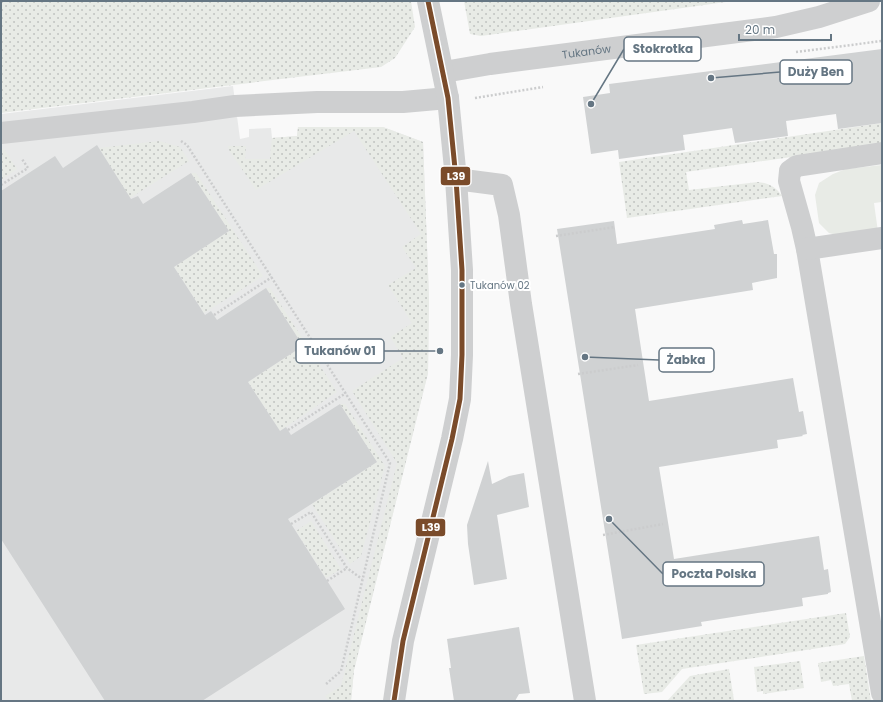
<svg xmlns="http://www.w3.org/2000/svg" width="883" height="702" font-family="Poppins,sans-serif">
	<defs>
		<pattern id="grass-dots" width="8" height="8" patternUnits="userSpaceOnUse"><rect width="8" height="8" fill="#e8ebe6"/><path d="M2 2h.1M6 6h.1" fill="none" stroke="#c0c3c0" stroke-width="1.8" stroke-linecap="round"/></pattern>
	</defs>
	<rect width="100%" height="100%" fill="#f9f9f9"/>
	<polygon fill="#e8e9e9" points="233,86 240,139 249,137 249,129 271,128 272,138 297,136 298,127 383,127 423,142 429,298 428,373 354,670 351,701 1,701 1,114"/>
	<g fill="url(#grass-dots)">
		<polygon points="1,1 411,1 415,27 395,58 381,67 1,113"/>
		<polygon points="464,1 733,1 481,36 470,34"/>
		<path d="M882,123V144L686,172L689,190L758,182C769,183 776,187 782,196L627,218L619,162Z"/>
		<polygon points="298,127 383,127 423,142 429,298 428,373 354,670 351,701 329,701 325,696 341,686 397,463 352,391 403,358 391,338 392,336 412,323 388,285 416,268 402,247 421,234 354,131 256,190 229,150 228,146 246,146 245,159 270,159 272,138 297,136"/>
		<polygon points="159,141 180,147 189,161 130,198 99,148"/>
		<polygon points="1,149 4,149 17,169 1,180"/>
		<polygon points="191,173 196,173 263,276 204,313 174,267 229,231"/>
		<polygon points="266,288 270,288 337,392 280,431 248,382 303,346"/>
		<polygon points="340,404 345,404 385,466 361,556 350,564 312,504 377,462"/>
		<polygon points="311,521 341,569 326,578 296,531"/>
		<polygon points="846,613 850,637 845,644 682,669 662,692 644,694 636,645"/>
		<polygon points="864,656 871,701 852,701 849,684 833,686 831,680 821,682 818,663"/>
		<polygon points="800,661 804,688 763,694 763,691 757,692 754,667"/>
		<polygon points="729,669 734,700 726,701 667,701 690,676"/>
	</g>
	<polygon fill="#e8ebe6" points="882,165 882,202 874,203 878,232 840,236 829,233 819,223 815,195 819,183 833,174 846,169"/>
	<g fill="#d0d2d3">
		<polygon points="882,49 882,123 838,129 836,114 786,121 788,136 735,143 732,128 683,135 685,150 619,159 618,150 591,154 583,97 610,93 609,84"/>
		<polygon points="97,145 131,199 138,196 143,204 191,173 229,231 174,267 205,315 211,311 217,320 266,288 303,346 248,382 280,431 286,427 291,435 340,404 377,462 288,519 345,609 202,701 105,701 1,539 1,191 55,156 63,168"/>
		<polygon points="742,220 743,224 768,220 774,254 777,254 777,278 752,283 753,290 635,309 649,401 793,378 799,412 803,411 807,434 802,435 803,436 777,440 778,448 659,467 674,559 819,536 824,570 828,569 831,592 828,593 828,594 802,598 803,606 701,622 702,626 622,639 557,229 614,221 617,244 715,229 714,225"/>
		<polygon points="488,461 492,484 509,476 524,473 529,507 497,515 507,579 474,585 468,544 467,525"/>
		<polygon points="519,627 530,693 519,694 515,701 454,701 449,668 451,668 447,639"/>
	</g>
	<g fill="none" stroke-linecap="round" stroke-linejoin="round">
		<g stroke="#cbcccd" stroke-width="2.5" stroke-dasharray="2 2" stroke-linecap="butt">
			<polyline points="796,52 882,41"/>
			<polyline points="475,98 543,87"/>
			<polyline points="181,141 187,145 390,463 341,671 325,685"/>
			<polyline points="1,185 28,168 22,159"/>
			<polyline points="556,236 615,227"/>
			<polyline points="214,315 272,277"/>
			<polyline points="578,374 638,365"/>
			<polyline points="288,430 346,393"/>
			<polyline points="291,524 311,512 347,568 362,579"/>
			<polyline points="603,535 663,524"/>
			<polyline points="327,581 347,568"/>
		</g>
		<g stroke="#cecfd0" stroke-width="22">
			<path id="s1" d="M444,72L490,64L776,27L819,17L869,1"/>
			<polyline points="1,133 193,112 235,106 317,102 403,102 448,98"/>
			<polyline points="882,153 797,166 790,171 789,181 802,227 807,249 882,693"/>
			<polyline points="456,179 502,185 509,215 521,304 585,701"/>
			<polyline points="807,249 882,238"/>
			<polyline points="394,701 403,641 452,439 460,399 462,355 462,270 456,179 448,98 428,1"/>
		</g>
		<defs>
			<polyline id="bus-1" points="394,701 403,641 452,439 460,399 462,355 462,270 456,179 448,98 428,1"/>
		</defs>
		<use href="#bus-1" stroke="#fff" stroke-width="8"/>
		<use href="#bus-1" stroke="#7a4b2a" stroke-width="5"/>
	</g>
	<circle fill="#657683" stroke="#fff" stroke-width="1.5" cx="462" cy="285" r="3.5"/>
	<g text-anchor="middle" stroke-width="4" stroke-linejoin="round" paint-order="stroke">
		<g font-size="10" fill="#657683" stroke="#fff" text-anchor="start">
			<text x="470" y="289">Tukanów 02</text>
		</g>
		<g font-size="11" fill="#657683" stroke="#fff">
			<text dy="4" stroke="none"><textPath href="#s1" startOffset="144">Tukanów</textPath></text>
		</g>
	</g>
	<path fill="none" stroke="#657683" stroke-width="1.5" d="M591 104L624 49M711 78L780 72M440 351L384 351M585 357L659 360M609 519L663 574"/>
	<g fill="#657683" stroke="#fff" stroke-width="1.5">
		<circle cx="591" cy="104" r="4"/>
		<circle cx="711" cy="78" r="4"/>
		<circle cx="440" cy="351" r="4"/>
		<circle cx="585" cy="357" r="4"/>
		<circle cx="609" cy="519" r="4"/>
	</g>
	<g fill="#fff" stroke="#657683" stroke-width="1.5">
		<rect x="624" y="37" width="77" height="24" rx="4"/>
		<rect x="780" y="60" width="72" height="24" rx="4"/>
		<rect x="296" y="339" width="88" height="24" rx="4"/>
		<rect x="659" y="348" width="55" height="24" rx="4"/>
		<rect x="663" y="562" width="101" height="24" rx="4"/>
	</g>
	<g font-size="12" text-anchor="middle" font-weight="bold" fill="#657683">
		<text x="663" y="53">Stokrotka</text>
		<text x="816" y="76">Duży Ben</text>
		<text x="340" y="355">Tukanów 01</text>
		<text x="686" y="364">Żabka</text>
		<text x="714" y="578">Poczta Polska</text>
	</g>
	<g stroke="#fff" stroke-width="1.5">
		<rect x="440" y="166" width="31" height="20" rx="4" fill="#7a4b2a"/>
		<rect x="415" y="518" width="31" height="19" rx="4" fill="#7a4b2a"/>
	</g>
	<g font-size="11" text-anchor="middle" font-weight="bold" fill="#fff">
		<text x="456" y="180">L39</text>
		<text x="431" y="531">L39</text>
	</g>
	<rect width="883" height="702" fill="none" stroke="#657683" stroke-width="4"/>
	<path d="M739 34v6h92v-6" fill="none" stroke="#657683" stroke-width="2"/>
	<text x="745" y="34" font-size="12" fill="#657683" stroke="#ffffff" stroke-width="3" paint-order="stroke">20 m</text>
</svg>
